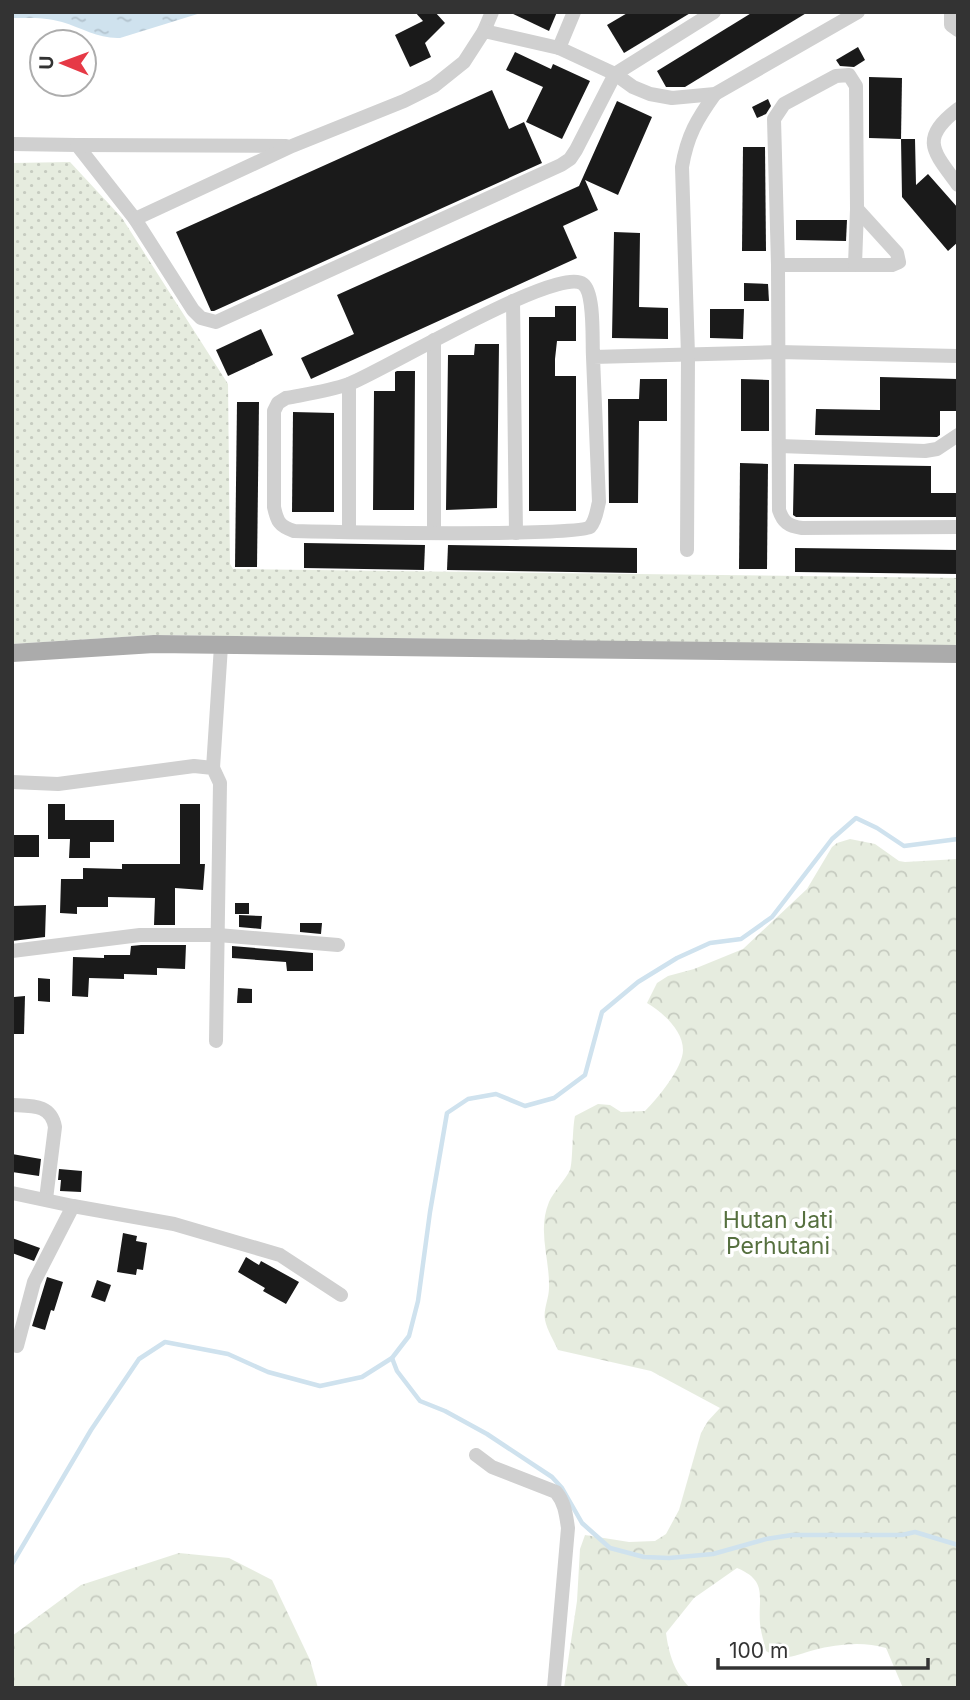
<svg xmlns="http://www.w3.org/2000/svg" width="970" height="1700" font-family="Inter,sans-serif">
	<defs>
		<pattern id="grass-dots" width="8" height="8" patternUnits="userSpaceOnUse" patternTransform="scale(1.75)"><rect width="8" height="8" fill="#e6ecdf"/><path d="M2 2h.1M6 6h.1" fill="none" stroke="#c6cbc0" stroke-width="1.8" stroke-linecap="round"/></pattern>
		<pattern id="forest-crowns" width="20" height="18" patternUnits="userSpaceOnUse" patternTransform="scale(1.75)"><rect width="20" height="18" fill="#e6ecdf"/><path d="M2 6a3 3 0 1 1 6 0M12 15a3 3 0 1 1 6 0" fill="none" stroke="#c6cbc0"/></pattern>
		<pattern id="water-ripples" width="26" height="14" patternUnits="userSpaceOnUse" patternTransform="scale(1.75)"><rect width="26" height="14" fill="#cfe2ee"/><path d="M2 4q2-2 4 0t4 0M15 11q2-2 4 0t4 0" fill="none" stroke="#b2c2cd"/></pattern>
	</defs>
	<rect width="100%" height="100%" fill="#fff"/>
	<polygon fill="url(#grass-dots)" points="70,162 122,218 228,384 230,564 233,569 958,578 958,646 154,635 12,644 12,163"/>
	<g fill="url(#forest-crowns)">
		<path d="M850,839L875,844L899,861L905,862L958,859V1688H903L886,1648C863,1641 837,1644 814,1650C794,1655 786,1663 766,1651C764,1642 761,1633 760,1624C758,1596 768,1581 737,1568L694,1598L666,1633C669,1655 674,1671 690,1688H564L577,1601L580,1549L585,1535L629,1542L655,1541L666,1534L679,1510L701,1433L708,1421L720,1408L651,1371L558,1350C554,1341 547,1330 545,1320C543,1310 549,1298 549,1288C550,1259 537,1231 549,1202C554,1191 566,1179 570,1170C573,1162 572,1130 575,1116L598,1104L610,1105L621,1112L645,1111C657,1099 683,1068 683,1050C683,1030 662,1012 647,1003L657,983L668,976L694,969L743,949L807,889L832,847L837,843Z"/>
		<polygon points="179,1553 229,1558 272,1580 310,1660 318,1688 12,1688 12,1636 81,1585"/>
	</g>
	<path fill="url(#water-ripples)" d="M12,12H204L120,38C99,39 82,28 62,22C46,17 29,18 12,18Z"/>
	<g fill="none" stroke-linecap="round" stroke-linejoin="round">
		<g stroke="#cfe2ee" stroke-width="4.5">
			<polyline points="392,1358 397,1371 420,1401 445,1411 487,1434 552,1477 562,1488 582,1523 610,1548 644,1557 669,1558 713,1554 766,1539 792,1535 902,1535 915,1532 958,1545"/>
			<polyline points="12,1564 91,1430 139,1359 165,1342 228,1354 268,1372 320,1386 362,1377 392,1358 409,1336 418,1301 430,1212 447,1113 468,1099 496,1094 525,1106 554,1098 585,1075 602,1012 638,982 677,958 710,943 741,939 772,917 832,839 856,818 877,828 904,846 958,839"/>
		</g>
	</g>
	<g fill="#1a1a1a">
		<polygon points="415,12 435,12 445,23 425,43 431,57 410,67 395,35 423,21"/>
		<polygon points="509,12 557,12 549,31"/>
		<polygon points="629,12 692,12 624,53 607,25"/>
		<polygon points="753,12 808,12 685,87 666,87 657,71"/>
		<polygon points="858,47 865,60 854,67 840,66 836,60"/>
		<polygon points="515,52 551,69 553,64 590,81 562,139 526,122 543,87 506,70"/>
		<polygon points="869,77 902,78 901,139 869,138"/>
		<polygon points="492,90 509,129 524,122 542,163 214,311 211,311 176,232"/>
		<polygon points="768,99 771,106 766,114 757,118 752,107"/>
		<polygon points="617,101 652,117 618,195 585,180 598,210 563,226 577,258 311,379 301,358 354,334 337,295 579,186"/>
		<polygon points="901,139 915,139 916,185 928,174 958,208 958,242 948,251 902,197"/>
		<polygon points="743,147 765,147 766,251 742,251"/>
		<polygon points="796,220 847,220 846,241 796,240"/>
		<polygon points="614,232 640,233 639,307 668,308 668,339 612,338"/>
		<polygon points="744,283 768,284 769,301 744,301"/>
		<polygon points="555,306 576,306 576,341 557,341 555,359 555,376 576,376 576,511 529,511 529,317 555,317"/>
		<polygon points="710,309 744,309 743,339 710,338"/>
		<polygon points="261,329 273,355 228,376 216,350"/>
		<polygon points="475,344 499,344 497,508 446,510 448,355 474,355"/>
		<polygon points="397,371 415,371 414,510 373,510 374,391 395,391 395,372"/>
		<polygon points="880,377 958,379 958,411 940,411 940,435 937,437 815,435 816,409 880,410"/>
		<polygon points="640,379 667,379 667,421 639,421 638,503 609,503 608,399 639,399"/>
		<polygon points="741,379 769,380 769,431 741,431"/>
		<polygon points="237,402 259,402 257,567 235,567"/>
		<polygon points="293,412 334,413 334,512 292,512"/>
		<polygon points="740,463 768,464 767,569 739,569"/>
		<polygon points="794,464 931,466 931,493 956,493 956,517 796,517 793,515"/>
		<polygon points="304,543 425,545 424,570 304,568"/>
		<polygon points="448,545 637,548 637,573 447,570"/>
		<polygon points="795,548 958,550 958,574 795,572"/>
		<polygon points="48,804 65,804 65,820 114,820 114,842 90,842 90,858 69,858 70,839 48,839"/>
		<polygon points="180,804 200,804 200,864 205,864 203,890 175,888 175,925 154,925 155,898 108,897 108,907 77,907 77,914 60,913 61,879 83,879 83,868 122,869 122,864 180,864"/>
		<polygon points="13,835 39,835 39,857 12,857"/>
		<rect x="235" y="903" width="14" height="11"/>
		<polygon points="46,905 45,937 12,941 12,906"/>
		<polygon points="239,915 262,916 261,929 239,927"/>
		<polygon points="300,923 322,923 321,934 300,932"/>
		<polygon points="141,945 186,945 185,969 157,968 157,975 124,974 124,979 89,978 88,997 72,996 73,957 104,958 104,955 130,955 131,946"/>
		<polygon points="232,946 313,953 313,971 287,971 286,962 232,958"/>
		<polygon points="38,978 50,979 50,1002 38,1001"/>
		<polygon points="238,988 252,989 252,1003 237,1003"/>
		<polygon points="25,996 24,1034 12,1034 14,997"/>
		<polygon points="12,1154 41,1159 39,1176 12,1172"/>
		<polygon points="59,1169 82,1171 81,1192 60,1191 61,1180 58,1180"/>
		<polygon points="123,1233 137,1236 136,1241 147,1243 143,1270 137,1269 136,1275 117,1272"/>
		<polygon points="12,1238 40,1248 34,1261 12,1253"/>
		<polygon points="246,1257 259,1265 261,1261 299,1282 286,1304 263,1291 265,1288 238,1272"/>
		<polygon points="47,1277 63,1282 54,1311 51,1310 45,1330 32,1326"/>
		<polygon points="97,1280 111,1285 105,1302 91,1297"/>
	</g>
	<g fill="none" stroke-linecap="round" stroke-linejoin="round">
		<g stroke="#d0d0d0" stroke-width="14">
			<polyline points="951,12 951,25 958,30"/>
			<polyline points="484,31 492,12"/>
			<polyline points="559,48 574,12"/>
			<path d="M958,109C919,139 933,151 958,185"/>
			<polyline points="12,144 77,145 135,219 193,310 201,318 216,322 561,165 570,159 576,150 615,74 714,12"/>
			<polyline points="77,145 286,146"/>
			<polyline points="135,219 292,146 404,101 434,86 464,62 484,31 559,48 615,74 633,87 650,94 672,98 715,94 858,12"/>
			<polyline points="778,265 892,265 899,262 897,253 857,209"/>
			<path d="M855,265L857,209L856,86L849,75L836,76L784,104L774,119L778,265L779,510C783,522 788,526 802,528L958,527"/>
			<polyline points="513,301 516,533"/>
			<polyline points="434,340 434,531"/>
			<path d="M593,357C592,341 595,293 583,284C558,265 385,370 349,384C329,391 307,394 286,398L278,403L274,411V507C277,521 279,526 294,531C329,532 577,537 590,527C596,521 597,509 599,502L593,357L778,352L958,356"/>
			<polyline points="349,384 349,532"/>
			<polyline points="779,446 925,451 937,449 958,435"/>
			<path d="M687,550L688,355L682,167C687,136 697,119 715,94"/>
			<polyline points="213,768 221,646"/>
			<polyline points="12,782 58,784 194,766 213,768 220,783 216,1041"/>
			<polyline points="12,951 140,935 218,935 338,945"/>
			<path d="M12,1105C32,1106 51,1104 55,1127L46,1199"/>
			<polyline points="12,1193 73,1206 174,1224 280,1255 341,1295"/>
			<polyline points="17,1346 34,1282 73,1206"/>
			<path d="M476,1455L492,1467L556,1492C565,1503 566,1515 568,1528L554,1688"/>
		</g>
		<polyline stroke="#ababab" stroke-width="18" points="12,653 154,644 958,654"/>
	</g>
	<g text-anchor="middle" stroke-width="7" stroke-linejoin="round" paint-order="stroke">
		<g font-size="23" fill="#56703f" stroke="#fff">
			<text x="778" y="1228">Hutan Jati<tspan x="778" dy="26">Perhutani</tspan></text>
		</g>
	</g>
	<rect width="970" height="1700" fill="none" stroke="#333333" stroke-width="28"/>
	<g transform="translate(63 63) rotate(271)"><circle r="33" fill="#ffffff" stroke="#adadad" stroke-width="2"/>
	<path d="M0-5L12 26L0 18L-12 26Z" fill="#e63946"/>
	<text y="-10" font-size="19" font-weight="bold" text-anchor="middle" fill="#333333">U</text>
	</g>
	<path d="M718 1658v10h210v-10" fill="none" stroke="#333333" stroke-width="3.5"/>
	<text x="729" y="1658" font-size="21" fill="#333333" stroke="#ffffff" stroke-width="5" paint-order="stroke">100 m</text>
</svg>
